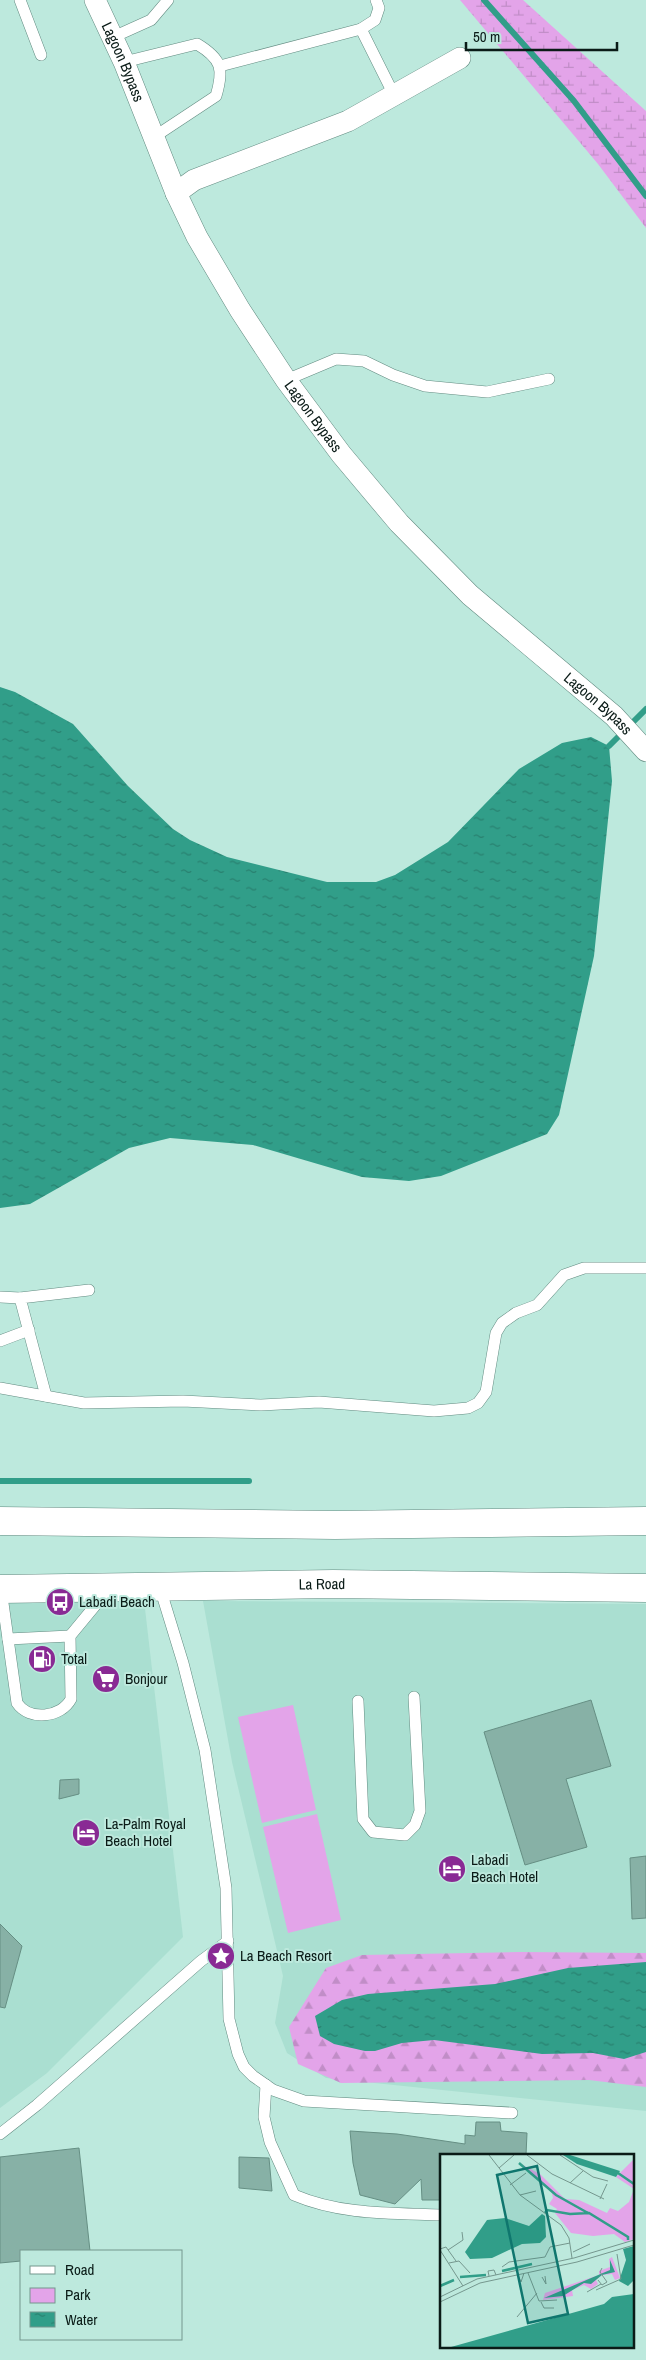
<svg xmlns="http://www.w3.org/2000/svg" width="646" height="2360" font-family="'Archivo Narrow',sans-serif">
	<defs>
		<pattern id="forest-firs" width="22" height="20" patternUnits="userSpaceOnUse" patternTransform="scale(1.25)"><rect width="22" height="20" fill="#e3a4e9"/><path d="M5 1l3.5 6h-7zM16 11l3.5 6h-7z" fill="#c18dc7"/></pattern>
		<pattern id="wetland-marsh" width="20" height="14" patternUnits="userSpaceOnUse" patternTransform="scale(1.25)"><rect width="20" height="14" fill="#e3a4e9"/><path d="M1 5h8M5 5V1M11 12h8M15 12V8" fill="none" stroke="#c18dc7"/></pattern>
		<pattern id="water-ripples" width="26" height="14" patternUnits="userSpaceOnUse" patternTransform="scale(1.25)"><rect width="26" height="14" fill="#319e89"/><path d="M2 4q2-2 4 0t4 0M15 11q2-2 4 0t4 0" fill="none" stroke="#28806f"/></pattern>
	</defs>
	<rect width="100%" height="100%" fill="#bde9dd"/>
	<g fill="#aadfd1">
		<polygon points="144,1600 183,1937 47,2073 0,2108 0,1601"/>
		<polygon points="203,1601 646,1604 646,2111 326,2078 287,2053 275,2023 283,1976 232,1762"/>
	</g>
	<polygon fill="url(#forest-firs)" points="520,1952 646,1953 646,2087 589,2080 341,2083 298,2064 289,2027 326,1968 362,1955"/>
	<polygon fill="url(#wetland-marsh)" points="460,0 523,0 646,111 646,228 598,164"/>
	<g fill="#e3a4e9">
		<polygon points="293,1705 316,1810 262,1823 238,1717"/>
		<polygon points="317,1814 341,1920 288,1933 263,1827"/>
	</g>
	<g fill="url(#water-ripples)">
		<polygon points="0,687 15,692 73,724 128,786 173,829 190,840 227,857 327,882 376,882 395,875 448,842 519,769 562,743 591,737 609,746 612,781 594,956 559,1115 547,1134 441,1176 409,1181 362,1177 253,1145 170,1138 129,1148 30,1204 0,1208"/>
		<polygon points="646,1962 646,2052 624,2059 593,2053 542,2054 434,2040 402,2043 375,2051 365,2051 334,2044 320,2036 315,2016 342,2000 368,1994 495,1984 568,1968"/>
	</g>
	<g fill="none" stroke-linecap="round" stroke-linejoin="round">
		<g stroke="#319e89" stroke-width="6">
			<polyline points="484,0 574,101 646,196"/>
			<polyline points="609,746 646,709"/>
			<polyline points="0,1481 249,1481"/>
		</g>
	</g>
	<g fill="#87b1a6" stroke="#668f84">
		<polygon points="591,1700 611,1766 566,1779 587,1847 525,1865 484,1732"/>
		<polygon points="79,1779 79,1794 59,1799 60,1780"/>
		<polygon points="646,1856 646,1918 632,1919 630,1858"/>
		<polygon points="0,1924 22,1946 5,2008 0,2007"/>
		<polygon points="476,2122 500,2122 501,2131 527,2133 526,2155 441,2155 441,2200 422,2200 421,2179 395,2204 360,2195 353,2163 350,2131 397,2134 465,2144 465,2135 475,2136"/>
		<polygon points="79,2148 90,2251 21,2251 21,2261 0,2263 0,2157"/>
		<polygon points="239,2157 269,2158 272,2191 239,2188"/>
	</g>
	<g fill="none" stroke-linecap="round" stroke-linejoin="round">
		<defs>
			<g id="lane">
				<polyline points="20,0 41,55"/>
				<polyline points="361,29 394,95"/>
				<polyline points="111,38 151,20 168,0"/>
				<path d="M124,62L197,44C222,59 224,69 216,96L154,137"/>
				<polyline points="220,66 361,29 375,20 379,8 376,0"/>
				<polyline points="286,380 336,359 364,361 393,375 425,386 487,392 549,379"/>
				<polyline points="0,1297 20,1298"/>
				<polyline points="0,1341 29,1330"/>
				<polyline points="0,1388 84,1403 183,1401 261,1405 319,1402 434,1411 468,1408 478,1403 486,1392 496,1333 502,1323 516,1313 537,1305 564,1275 584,1268 646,1268"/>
				<polyline points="46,1396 20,1298 89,1290"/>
				<polyline points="160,1588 183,1663 205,1750 226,1888 229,2019 238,2054 244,2067 253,2076 273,2090 304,2101 512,2113"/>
				<path d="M1,1589L17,1703C29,1721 61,1718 71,1699L70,1636L108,1590"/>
				<polyline points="8,1639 70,1636"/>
				<polyline points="358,1701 363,1819 373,1832 405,1835 415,1825 420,1811 414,1697"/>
				<path d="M266,2085L264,2117L270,2142L294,2195C341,2215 391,2213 441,2215"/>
				<polyline points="0,2134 37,2105 201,1961 228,1941"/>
			</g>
			<g id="street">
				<path id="s1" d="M95,0L124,62L176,193L197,237L240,310L286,380L341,454L399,523L470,595L614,716L646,751"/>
				<polyline points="176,193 194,180 348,121 460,58"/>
			</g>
			<g id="primary">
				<polyline points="0,1521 335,1525 646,1521"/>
				<path id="s2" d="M0,1589L333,1584L646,1588"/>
			</g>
		</defs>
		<use href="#lane" stroke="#628b81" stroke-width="12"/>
		<use href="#street" stroke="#628b81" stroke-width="22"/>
		<use href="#primary" stroke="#628b81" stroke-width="29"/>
		<use href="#lane" stroke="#fff" stroke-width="11"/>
		<use href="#street" stroke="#fff" stroke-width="21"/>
		<use href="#primary" stroke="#fff" stroke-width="28"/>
	</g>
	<defs>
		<symbol id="bus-disc" viewBox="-11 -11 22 22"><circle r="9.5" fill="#892a94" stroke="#bde9dd"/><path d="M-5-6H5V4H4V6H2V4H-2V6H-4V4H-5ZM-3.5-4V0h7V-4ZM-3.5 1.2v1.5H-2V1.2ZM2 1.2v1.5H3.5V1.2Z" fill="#fff"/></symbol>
		<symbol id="fuel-disc" viewBox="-11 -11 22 22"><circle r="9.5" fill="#892a94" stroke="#bde9dd"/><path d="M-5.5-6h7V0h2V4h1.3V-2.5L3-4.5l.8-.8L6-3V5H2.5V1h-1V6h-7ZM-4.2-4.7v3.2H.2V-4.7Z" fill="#fff"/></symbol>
		<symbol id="supermarket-disc" viewBox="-11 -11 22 22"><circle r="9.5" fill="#892a94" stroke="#bde9dd"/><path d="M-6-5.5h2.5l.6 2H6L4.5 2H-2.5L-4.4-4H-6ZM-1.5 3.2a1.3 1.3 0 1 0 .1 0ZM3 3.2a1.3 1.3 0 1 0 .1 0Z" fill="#fff"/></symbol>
		<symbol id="hotel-disc" viewBox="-11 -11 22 22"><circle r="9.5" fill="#892a94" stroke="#bde9dd"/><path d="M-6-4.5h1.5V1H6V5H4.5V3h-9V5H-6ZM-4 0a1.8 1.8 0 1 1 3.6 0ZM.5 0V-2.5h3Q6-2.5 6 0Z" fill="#fff"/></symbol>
		<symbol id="sight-disc" viewBox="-11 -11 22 22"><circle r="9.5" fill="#892a94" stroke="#bde9dd"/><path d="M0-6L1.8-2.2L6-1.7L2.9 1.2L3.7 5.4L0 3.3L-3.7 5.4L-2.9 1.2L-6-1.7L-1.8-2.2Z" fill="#fff"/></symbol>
	</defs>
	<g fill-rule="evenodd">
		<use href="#bus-disc" x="44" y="1586" width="32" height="32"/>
		<use href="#fuel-disc" x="26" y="1643" width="32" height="32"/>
		<use href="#supermarket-disc" x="90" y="1663" width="32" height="32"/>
		<use href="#hotel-disc" x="70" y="1817" width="32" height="32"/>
		<use href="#hotel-disc" x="436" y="1853" width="32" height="32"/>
		<use href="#sight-disc" x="205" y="1940" width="32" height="32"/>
	</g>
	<g text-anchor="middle" stroke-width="4" stroke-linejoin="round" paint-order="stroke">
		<g font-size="15" fill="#0a1b17" stroke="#bde9dd">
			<text dy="5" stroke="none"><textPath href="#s1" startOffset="68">Lagoon Bypass</textPath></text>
			<text dy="5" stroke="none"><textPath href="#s1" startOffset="472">Lagoon Bypass</textPath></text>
			<text dy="5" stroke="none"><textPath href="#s1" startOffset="878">Lagoon Bypass</textPath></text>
			<text dy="5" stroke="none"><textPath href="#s2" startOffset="322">La Road</textPath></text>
		</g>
		<g font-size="15" fill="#0a1b17" stroke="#bde9dd" text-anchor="start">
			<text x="79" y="1607">Labadi Beach</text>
			<text x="61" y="1664">Total</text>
			<text x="125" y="1684">Bonjour</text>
			<text x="105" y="1829">La-Palm Royal<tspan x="105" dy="17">Beach Hotel</tspan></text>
			<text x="471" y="1865">Labadi<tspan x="471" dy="17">Beach Hotel</tspan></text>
			<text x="240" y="1961">La Beach Resort</text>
		</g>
	</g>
	<g transform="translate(440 2154)">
		<rect width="194" height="194" fill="#bde9dd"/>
		<path d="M172,103L180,124L175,126L172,120L162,121L156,126L158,130L151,135L144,131L132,136L133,142L103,146L105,139L159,121V117L170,113L169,105Z" fill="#e3a4e9"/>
		<path d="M194,5V85L185,88L174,80L153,82L131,79L115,59L117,55L109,50L113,44L111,36L79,9L100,20L125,45L139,46L167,59L170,54L178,57L189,48L194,35L176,23Z" fill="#e3a4e9"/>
		<path d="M123,1H130L180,17L176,23L137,10ZM102,60L105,62L106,83L100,89L82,90L52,104L30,105L25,98L47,66L65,64L89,72ZM194,92V126L188,132L179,127L186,106L183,95ZM170,106L175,118L162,121L151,130L144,129L123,142L104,144L170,116ZM194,140V193H11L164,150L172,143Z" fill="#319e89"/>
		<path fill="none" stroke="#319e89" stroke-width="2.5" d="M79,9L116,41L148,59M178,19L194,30M105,59L107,56L130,60L149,59L188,83V86M62,117L92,110M20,123L46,121M0,132L14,126"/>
		<path fill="none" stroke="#75978e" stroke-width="1" d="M49,1L80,41L121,71L129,84L132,104M87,1L112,20L164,45M120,1L153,23L168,27M59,14L74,1M130,29L143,17M70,31L86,19M80,41L96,37M160,45L167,30M0,95L6,93L16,107M0,96L23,132M8,96L23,86L22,78M133,98L150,90M9,109L19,107L30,119M62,113L69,108L105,103L110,93L130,89M88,119L99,147L117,146M78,121L81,128L84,119M49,122L48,117L54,116L56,121M102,123L106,130L105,122M158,126L162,131L167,128L160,118L162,114M156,136L181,125L177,100M147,138L161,130M0,143L37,125L134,104L194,86M0,148L40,129L137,108L194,91M101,148L104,154H114M77,163L97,139"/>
		<path fill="#0f766e" fill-opacity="0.15" stroke="#0f766e" stroke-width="2.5" d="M97,12L128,160L88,169L57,21Z"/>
		<rect width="194" height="194" fill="none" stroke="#0a1b17" stroke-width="2.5"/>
	</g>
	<rect x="20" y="2250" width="162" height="90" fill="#bde9dd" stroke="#75978e"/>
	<rect x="30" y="2266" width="25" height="8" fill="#ffffff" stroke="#75978e"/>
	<text x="65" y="2275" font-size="15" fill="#0a1b17">Road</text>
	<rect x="30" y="2288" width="25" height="15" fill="#e3a4e9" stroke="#75978e"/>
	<text x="65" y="2300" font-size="15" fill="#0a1b17">Park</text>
	<rect x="30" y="2312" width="25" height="15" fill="url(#water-ripples)" stroke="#75978e"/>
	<text x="65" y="2325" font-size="15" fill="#0a1b17">Water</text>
	<path d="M466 42v8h151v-8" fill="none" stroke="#0a1b17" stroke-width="2.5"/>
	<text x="473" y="42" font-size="15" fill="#0a1b17" stroke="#bde9dd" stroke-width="4" paint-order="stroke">50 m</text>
</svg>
